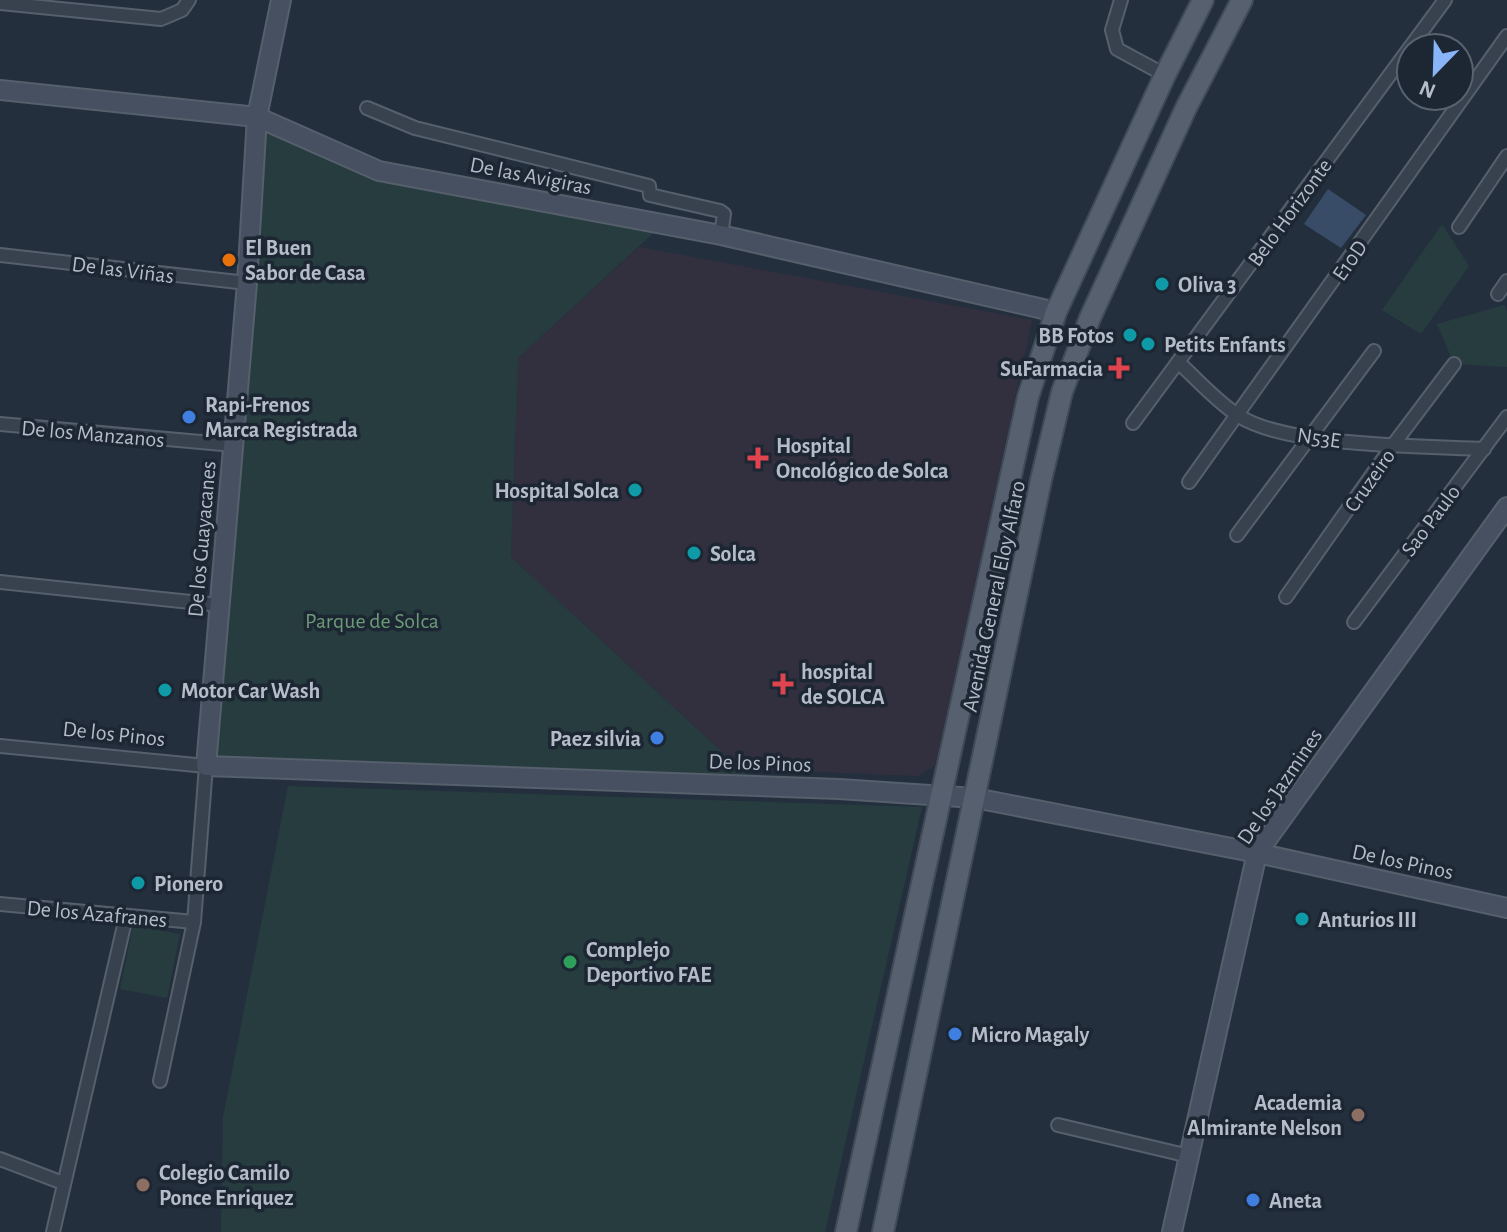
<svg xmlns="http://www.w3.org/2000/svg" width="1507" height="1232" font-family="'Alegreya Sans',sans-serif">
	<rect width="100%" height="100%" fill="#242f3e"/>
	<polygon fill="#32303f" points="639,247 1032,320 935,765 919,776 741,769 511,557 518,358"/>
	<g fill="#263c3f">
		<polygon points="257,117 379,171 663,224 518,358 511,557 759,786 206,766"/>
		<polygon points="1442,224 1469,266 1421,334 1382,310"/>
		<polygon points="1504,305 1507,311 1507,367 1454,364 1437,324"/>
		<polygon points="288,786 922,807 825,1232 221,1232 223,1117"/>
		<polygon points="133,925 180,934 167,998 120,989"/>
	</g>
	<polygon fill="#394c67" points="1328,189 1366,215 1341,248 1304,224"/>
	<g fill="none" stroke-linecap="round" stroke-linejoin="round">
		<defs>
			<g id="street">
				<polyline points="1121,0 1112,30 1117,49 1165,75"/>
				<polyline points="0,3 161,19 182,10 189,0"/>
				<polyline points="367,108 415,128 649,186 650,195 720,211 724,214 721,235"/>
				<polyline points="1459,227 1507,156"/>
				<polyline points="0,255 247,283"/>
				<polyline points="1498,294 1507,281"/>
				<path d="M1178,362C1198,380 1217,402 1239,416C1286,447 1425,446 1484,449"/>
				<polyline points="1133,423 1445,0"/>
				<polyline points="0,424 234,445"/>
				<polyline points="1189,482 1507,36"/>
				<polyline points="1237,535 1374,351"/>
				<polyline points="0,582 219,605"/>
				<polyline points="1286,597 1393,445 1454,364"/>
				<polyline points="1354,622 1507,417"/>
				<polyline points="0,746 206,766 194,922 160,1081"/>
				<polyline points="0,904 194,922"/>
				<polyline points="1058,1125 1189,1156"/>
				<polyline points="0,1159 63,1183"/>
				<polyline points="53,1232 126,917"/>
			</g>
			<g id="secondary">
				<polyline points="281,0 257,117 247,283 206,766 839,789 975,798 1257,853 1507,908"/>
				<polyline points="0,90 257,117 379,171 721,235 1056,312"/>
				<polyline points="1172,1232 1257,853 1507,507"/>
			</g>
			<g id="primary">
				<polyline points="846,1232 1028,397 1056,312 1165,75 1203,0"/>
				<polyline points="883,1232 1041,480 1062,392 1090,318 1186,108 1242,0"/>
			</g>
		</defs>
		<use href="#street" stroke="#565f6c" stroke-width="16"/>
		<use href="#secondary" stroke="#565f6c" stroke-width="22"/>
		<use href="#primary" stroke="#414a57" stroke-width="24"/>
		<use href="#street" stroke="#38414e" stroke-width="12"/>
		<use href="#secondary" stroke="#465061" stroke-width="18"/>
		<use href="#primary" stroke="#56606e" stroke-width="20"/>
	</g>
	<circle fill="#e8710a" stroke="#1d2633" stroke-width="3" cx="229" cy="260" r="8"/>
	<g fill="#0f9aa8" stroke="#1d2633" stroke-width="3">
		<circle cx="1162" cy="284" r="8"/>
		<circle cx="1130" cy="335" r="8"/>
		<circle cx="1148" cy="344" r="8"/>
		<circle cx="635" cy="490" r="8"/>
		<circle cx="694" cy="553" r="8"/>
		<circle cx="165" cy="690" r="8"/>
		<circle cx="138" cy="883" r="8"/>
		<circle cx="1302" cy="919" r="8"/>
	</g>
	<g fill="#e0444e" stroke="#1d2633" stroke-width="3">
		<path d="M1115 356h8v8h8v8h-8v8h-8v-8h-8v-8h8z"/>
		<path d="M754 446h8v8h8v8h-8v8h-8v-8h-8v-8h8z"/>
		<path d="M779 672h8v8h8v8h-8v8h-8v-8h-8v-8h8z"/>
	</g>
	<g fill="#3f7fe0" stroke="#1d2633" stroke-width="3">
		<circle cx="189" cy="417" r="8"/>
		<circle cx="657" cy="738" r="8"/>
		<circle cx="955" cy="1034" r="8"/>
		<circle cx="1253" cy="1200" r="8"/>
	</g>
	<circle fill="#2e9e5b" stroke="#1d2633" stroke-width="3" cx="570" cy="962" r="8"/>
	<g fill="#8d6e63" stroke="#1d2633" stroke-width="3">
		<circle cx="1358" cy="1115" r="8"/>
		<circle cx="143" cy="1185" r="8"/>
	</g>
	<g text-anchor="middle" stroke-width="7" stroke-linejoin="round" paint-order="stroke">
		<g font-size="22" fill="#b4bcc9" stroke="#1d2633">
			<text transform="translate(531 175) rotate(11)" y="8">De las Avigiras</text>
			<text transform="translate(1289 212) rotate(-54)" y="8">Belo Horizonte</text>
			<text transform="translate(1349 260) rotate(-55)" y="8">E10D</text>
			<text transform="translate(123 269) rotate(7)" y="8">De las Viñas</text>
			<text transform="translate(93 433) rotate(5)" y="8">De los Manzanos</text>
			<text transform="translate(1319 437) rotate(8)" y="8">N53E</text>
			<text transform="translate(1369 480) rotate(-55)" y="8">Cruzeiro</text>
			<text transform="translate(1430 520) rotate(-53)" y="8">Sao Paulo</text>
			<text transform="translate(201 539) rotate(-85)" y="8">De los Guayacanes</text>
			<text transform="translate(993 596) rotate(-78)" y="8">Avenida General Eloy Alfaro</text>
			<text transform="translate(114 733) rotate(6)" y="8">De los Pinos</text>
			<text transform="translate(760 762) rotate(2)" y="8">De los Pinos</text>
			<text transform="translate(1279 786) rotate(-56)" y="8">De los Jazmines</text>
			<text transform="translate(1403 861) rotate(12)" y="8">De los Pinos</text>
			<text transform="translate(97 913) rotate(5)" y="8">De los Azafranes</text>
		</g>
		<g font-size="22" font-weight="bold" fill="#b4bcc9" stroke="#1d2633" text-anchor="start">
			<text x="245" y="255">El Buen<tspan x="245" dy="25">Sabor de Casa</tspan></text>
			<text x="1178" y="292">Oliva 3</text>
			<text x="1114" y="343" text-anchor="end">BB Fotos</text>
			<text x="1164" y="352">Petits Enfants</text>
			<text x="1103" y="376" text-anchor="end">SuFarmacia</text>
			<text x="205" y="412">Rapi-Frenos<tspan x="205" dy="25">Marca Registrada</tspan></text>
			<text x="776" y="453">Hospital<tspan x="776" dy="25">Oncológico de Solca</tspan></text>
			<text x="619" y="498" text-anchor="end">Hospital Solca</text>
			<text x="710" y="561">Solca</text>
			<text x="801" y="679">hospital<tspan x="801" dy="25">de SOLCA</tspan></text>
			<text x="181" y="698">Motor Car Wash</text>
			<text x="641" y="746" text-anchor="end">Paez silvia</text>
			<text x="154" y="891">Pionero</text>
			<text x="1318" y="927">Anturios III</text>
			<text x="586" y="957">Complejo<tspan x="586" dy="25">Deportivo FAE</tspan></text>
			<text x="971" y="1042">Micro Magaly</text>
			<text x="1342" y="1110" text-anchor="end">Academia<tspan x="1342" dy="25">Almirante Nelson</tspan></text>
			<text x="159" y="1180">Colegio Camilo<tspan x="159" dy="25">Ponce Enriquez</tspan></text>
			<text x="1269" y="1208">Aneta</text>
		</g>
		<g font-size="22" fill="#6b9a76" stroke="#1d2633">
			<text x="372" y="628">Parque de Solca</text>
		</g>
	</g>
	<g transform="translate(1435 72) rotate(203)"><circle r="38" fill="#1d2633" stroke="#59626f" stroke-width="2"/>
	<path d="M0-6L14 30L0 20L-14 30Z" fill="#8ab4f8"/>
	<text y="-12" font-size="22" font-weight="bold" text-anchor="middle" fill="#b4bcc9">N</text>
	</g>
</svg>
